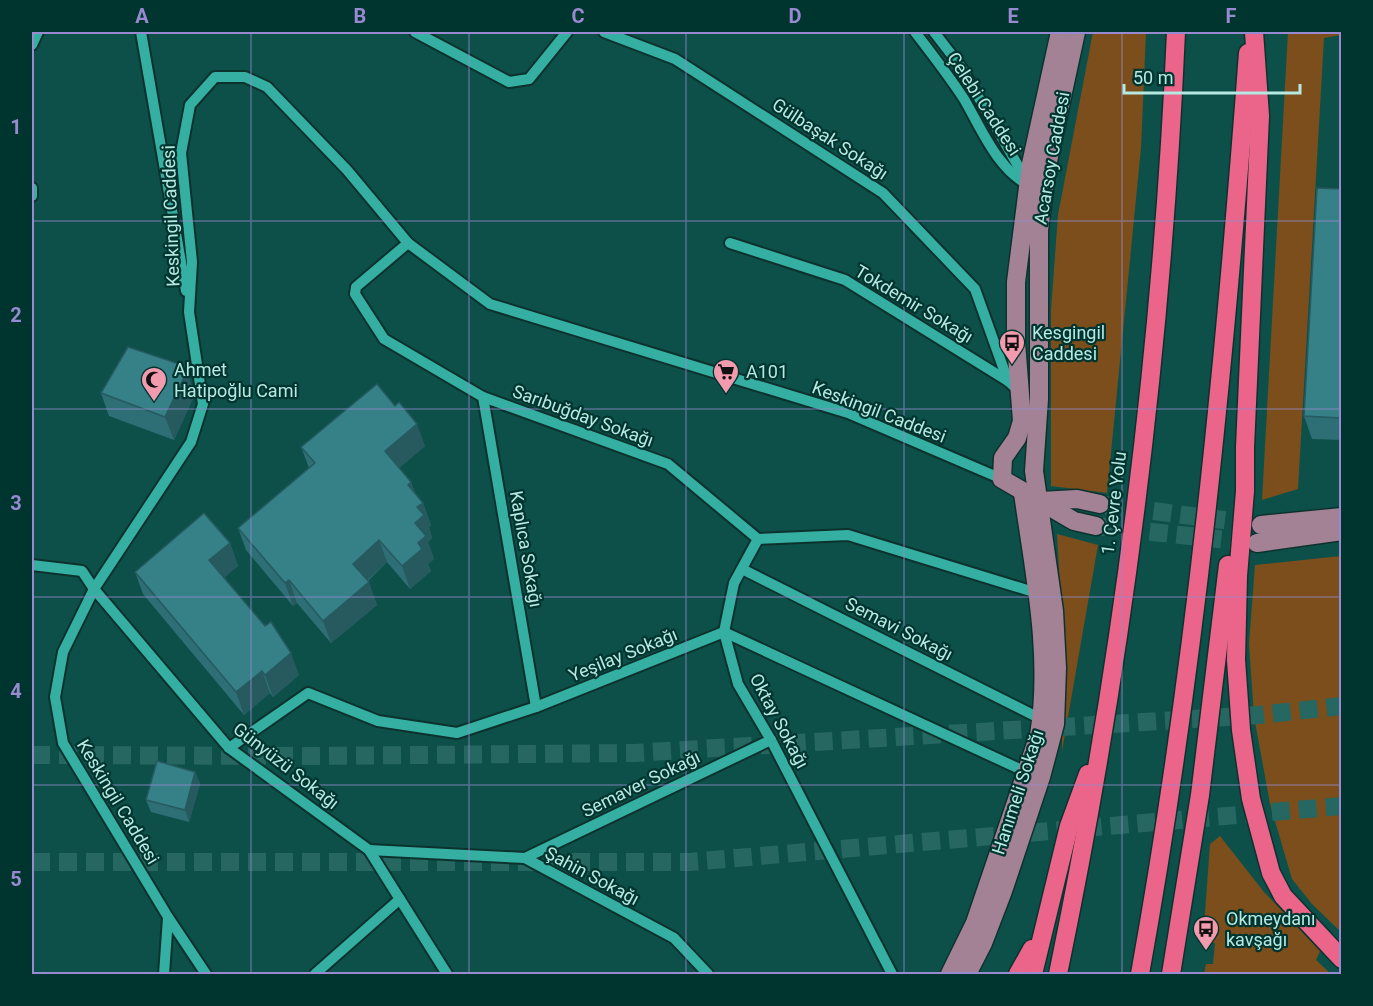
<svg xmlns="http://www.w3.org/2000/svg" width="1373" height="1006" font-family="Roboto,sans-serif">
	<rect width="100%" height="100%" fill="#0d504a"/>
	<g fill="#7c4e1b">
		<polygon points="1093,32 1146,32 1141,148 1107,493 1051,486 1051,310 1058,215"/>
		<polygon points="1288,32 1341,32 1341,35 1324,38 1298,489 1262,500"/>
		<polygon points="1057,534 1098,545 1062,751 1062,622"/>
		<polygon points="1341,556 1342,556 1341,932 1312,904 1292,879 1270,804 1254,716 1249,644 1255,565"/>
		<polygon points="1220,836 1264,892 1320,951 1316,960 1331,974 1204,974 1206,964 1213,964 1215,943 1203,940 1210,844"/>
	</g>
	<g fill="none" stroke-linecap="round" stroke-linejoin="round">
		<g stroke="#266761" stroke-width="18" stroke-dasharray="18 9" stroke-linecap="butt">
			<polyline points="1100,504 1261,525"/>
			<polyline points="1096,526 1255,543"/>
			<polyline points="32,755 310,756 634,753 1259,715 1342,706"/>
			<polyline points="32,862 690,862 1342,806"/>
		</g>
		<defs>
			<g id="minor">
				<polyline points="141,32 186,291"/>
				<polyline points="415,32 509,82 529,79 567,32"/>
				<polyline points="604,32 675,59 883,193 975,289 1008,381 1019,391"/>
				<path d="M915,32C932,54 949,76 964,99C982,130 997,169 1030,186"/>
				<polyline points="934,32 961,67 1028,183"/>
				<polyline points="32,45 38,32"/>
				<polyline points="32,188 32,196"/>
				<polyline points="408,243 356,287 355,294 384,339 483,397 668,464 758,539"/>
				<polyline points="730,243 845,280 1008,381"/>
				<polyline points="483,397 536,707"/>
				<polyline points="32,565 82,571 94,589 229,748 369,850 447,974"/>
				<polyline points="742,569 1041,719"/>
				<polyline points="229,748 308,693 378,721 457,733 536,707 724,632 1026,772"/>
				<polyline points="369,850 525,858 674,938 708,974"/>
				<polyline points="525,858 771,740"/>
				<polyline points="164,974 168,918"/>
				<polyline points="206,974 168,917 63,743 55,697 63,652 94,589 191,442 203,404 189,312 192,262 181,153 190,105 215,77 245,77 267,87 347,170 408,243 490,304 848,413 1002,479"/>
				<polyline points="315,974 400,899"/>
				<polyline points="892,974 771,740 738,684 724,632 734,583 758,539 848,535 1037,593"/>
			</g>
			<g id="major">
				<polyline points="1060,32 1031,164 1016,282 1016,342 1022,421 1017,438 1003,458 1002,479 1074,521 1096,526"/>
				<polyline points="1040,501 1077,499 1100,504"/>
				<polyline points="1261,525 1342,517"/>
				<polyline points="1257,543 1342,531"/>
				<path d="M950,974L975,923L1039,735C1052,655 1034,572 1023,493"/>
				<polyline points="967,974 983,943 1003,891 1041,777 1055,724 1057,668 1054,611 1034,471 1039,399 1039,230 1047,166 1076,32"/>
			</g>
			<g id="highway">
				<polyline points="1254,32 1260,116 1245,447 1245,491 1238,576 1236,660 1241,730 1251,799 1271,873 1283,896 1342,959"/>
				<polyline points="1018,974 1032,949"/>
				<polyline points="1033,974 1069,826 1088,774"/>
				<path d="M1058,974C1122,665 1162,348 1176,32"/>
				<path d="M1140,974C1195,670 1225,361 1248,53"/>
				<polyline points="1171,974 1200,795 1228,565"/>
			</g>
		</defs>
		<use href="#minor" stroke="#0d322e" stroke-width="14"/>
		<use href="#major" stroke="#0d322e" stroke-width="21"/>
		<use href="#highway" stroke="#0d322e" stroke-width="21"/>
		<use href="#minor" stroke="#34afa2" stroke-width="10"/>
		<use href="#major" stroke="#a28294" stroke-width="18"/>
		<use href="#highway" stroke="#eb648a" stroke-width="18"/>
	</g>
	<g fill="#2e6e75">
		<polygon points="1341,189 1341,440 1312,439 1304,416"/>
		<polygon points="185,366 193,389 194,396 174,440 109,416 101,393"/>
		<polygon points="425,446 399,468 411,482 415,493 423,503 431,525 429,527 432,538 428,542 434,559 428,564 431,571 410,589 387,562 368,581 377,605 331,643 297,603 293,606 246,550 238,528 309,468 301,447"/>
		<polygon points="230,543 238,566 224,577 299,675 273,697 270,693 244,715 143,594 135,572"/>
		<polygon points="195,772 200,784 189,822 151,812 146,800"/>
	</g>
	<g fill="#265a5f">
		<polygon points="185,366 193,389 194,396 174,440 165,417"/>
		<polygon points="417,424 425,446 393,473 385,451"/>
		<polygon points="411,482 419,505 408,485"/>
		<polygon points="423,503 431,525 429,527 432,538 428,542 434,559 428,564 431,571 410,589 402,566 418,543 415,523 417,507"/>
		<polygon points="379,540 387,562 361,586 353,564"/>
		<polygon points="230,543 238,566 218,583 209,560"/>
		<polygon points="289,580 297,603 293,606 285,583"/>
		<polygon points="369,582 377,605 331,643 323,621"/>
		<polygon points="291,653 299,675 273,697 265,675"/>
		<polygon points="262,671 270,693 244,715 236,692"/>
		<polygon points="195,772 200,784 189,822 185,810"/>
	</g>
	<g fill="#368088" stroke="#265a5f" stroke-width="1.5">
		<polygon points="1317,188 1341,189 1341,418 1304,416"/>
		<polygon points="128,347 185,366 186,373 165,417 101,393"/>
		<polygon points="377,384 395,406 399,402 417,424 385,451 411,482 408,485 423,503 417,507 424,515 415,523 426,536 418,543 422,549 402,566 379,540 353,564 369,582 323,621 289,580 285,583 238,528 315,463 301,447"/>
		<polygon points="204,513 230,543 209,560 265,626 271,622 291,653 265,675 262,671 236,692 135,572"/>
		<polygon points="157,761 195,772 185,810 146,800"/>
	</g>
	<path fill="none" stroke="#988ad0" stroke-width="1.5" stroke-opacity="0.55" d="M251,32V974M469,32V974M686,32V974M904,32V974M1122,32V974M32,221H1342M32,409H1342M32,597H1342M32,785H1342"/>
	<defs>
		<symbol id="bus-pin" viewBox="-11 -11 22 30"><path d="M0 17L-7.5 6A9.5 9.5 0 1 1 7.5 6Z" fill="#f29aae" stroke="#00342f"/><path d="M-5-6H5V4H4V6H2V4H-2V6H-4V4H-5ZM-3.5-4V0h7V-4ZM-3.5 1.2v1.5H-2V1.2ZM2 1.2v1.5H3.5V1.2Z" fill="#111"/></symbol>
		<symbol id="supermarket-pin" viewBox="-11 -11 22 30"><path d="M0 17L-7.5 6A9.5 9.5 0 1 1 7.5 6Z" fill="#f29aae" stroke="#00342f"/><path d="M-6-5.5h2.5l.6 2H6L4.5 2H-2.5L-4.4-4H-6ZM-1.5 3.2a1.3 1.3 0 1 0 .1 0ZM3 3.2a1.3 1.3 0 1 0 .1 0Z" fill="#111"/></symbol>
		<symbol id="mosque-pin" viewBox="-11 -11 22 30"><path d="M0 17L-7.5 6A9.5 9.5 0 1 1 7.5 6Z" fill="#f29aae" stroke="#00342f"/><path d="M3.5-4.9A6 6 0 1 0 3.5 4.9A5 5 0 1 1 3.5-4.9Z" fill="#111"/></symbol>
	</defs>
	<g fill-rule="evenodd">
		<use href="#bus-pin" x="997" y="328" width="30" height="40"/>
		<use href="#supermarket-pin" x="711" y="357" width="30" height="40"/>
		<use href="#mosque-pin" x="139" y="365" width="30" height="40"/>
		<use href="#bus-pin" x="1191" y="914" width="30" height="40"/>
	</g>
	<g text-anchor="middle" stroke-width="4.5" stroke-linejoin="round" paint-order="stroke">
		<g font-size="18" fill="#b6e9e1" stroke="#00342f">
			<text transform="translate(984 104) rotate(57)" y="6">Çelebi Caddesi</text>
			<text transform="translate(830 139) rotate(33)" y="6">Gülbaşak Sokağı</text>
			<text transform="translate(1052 158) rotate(-80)" y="6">Acarsoy Caddesi</text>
			<text transform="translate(171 216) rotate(-92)" y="6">Keskingil Caddesi</text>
			<text transform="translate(914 304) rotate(31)" y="6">Tokdemir Sokağı</text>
			<text transform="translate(879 412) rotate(21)" y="6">Keskingil Caddesi</text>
			<text transform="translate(583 416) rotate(20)" y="6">Sarıbuğday Sokağı</text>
			<text transform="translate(1114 503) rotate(-83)" y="6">1. Çevre Yolu</text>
			<text transform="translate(526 549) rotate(80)" y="6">Kaplıca Sokağı</text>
			<text transform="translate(899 629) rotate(27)" y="6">Semavi Sokağı</text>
			<text transform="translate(623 655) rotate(-22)" y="6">Yeşilay Sokağı</text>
			<text transform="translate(779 721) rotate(62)" y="6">Oktay Sokağı</text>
			<text transform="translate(286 766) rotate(38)" y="6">Günyüzü Sokağı</text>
			<text transform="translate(641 784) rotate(-26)" y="6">Semaver Sokağı</text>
			<text transform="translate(1018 792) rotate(-72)" y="6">Hanımeli Sokağı</text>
			<text transform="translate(118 802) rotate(59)" y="6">Keskingil Caddesi</text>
			<text transform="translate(592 876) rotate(28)" y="6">Şahin Sokağı</text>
		</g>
		<g font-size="18" fill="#b6e9e1" stroke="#00342f" text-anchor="start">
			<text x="1032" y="339">Kesgingil<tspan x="1032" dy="21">Caddesi</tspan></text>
			<text x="174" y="376">Ahmet<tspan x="174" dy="21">Hatipoğlu Cami</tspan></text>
			<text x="746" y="378">A101</text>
			<text x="1226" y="925">Okmeydanı<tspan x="1226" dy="21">kavşağı</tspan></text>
		</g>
	</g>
	<rect width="1373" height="1006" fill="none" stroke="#00342f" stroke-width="66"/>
	<path d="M1124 84v9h176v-9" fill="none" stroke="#b6e9e1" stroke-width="3"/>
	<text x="1133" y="84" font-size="18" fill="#b6e9e1" stroke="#00342f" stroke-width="4.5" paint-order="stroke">50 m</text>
	<rect x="33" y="33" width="1307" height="940" fill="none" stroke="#988ad0" stroke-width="2"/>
	<g font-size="20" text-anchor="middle" font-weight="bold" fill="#988ad0">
		<text x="142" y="23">A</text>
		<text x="360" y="23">B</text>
		<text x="578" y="23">C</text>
		<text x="795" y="23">D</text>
		<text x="1013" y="23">E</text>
		<text x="1231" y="23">F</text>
		<text x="16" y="134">1</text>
		<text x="16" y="322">2</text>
		<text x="16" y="510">3</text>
		<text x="16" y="698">4</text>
		<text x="16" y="886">5</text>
	</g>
</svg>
